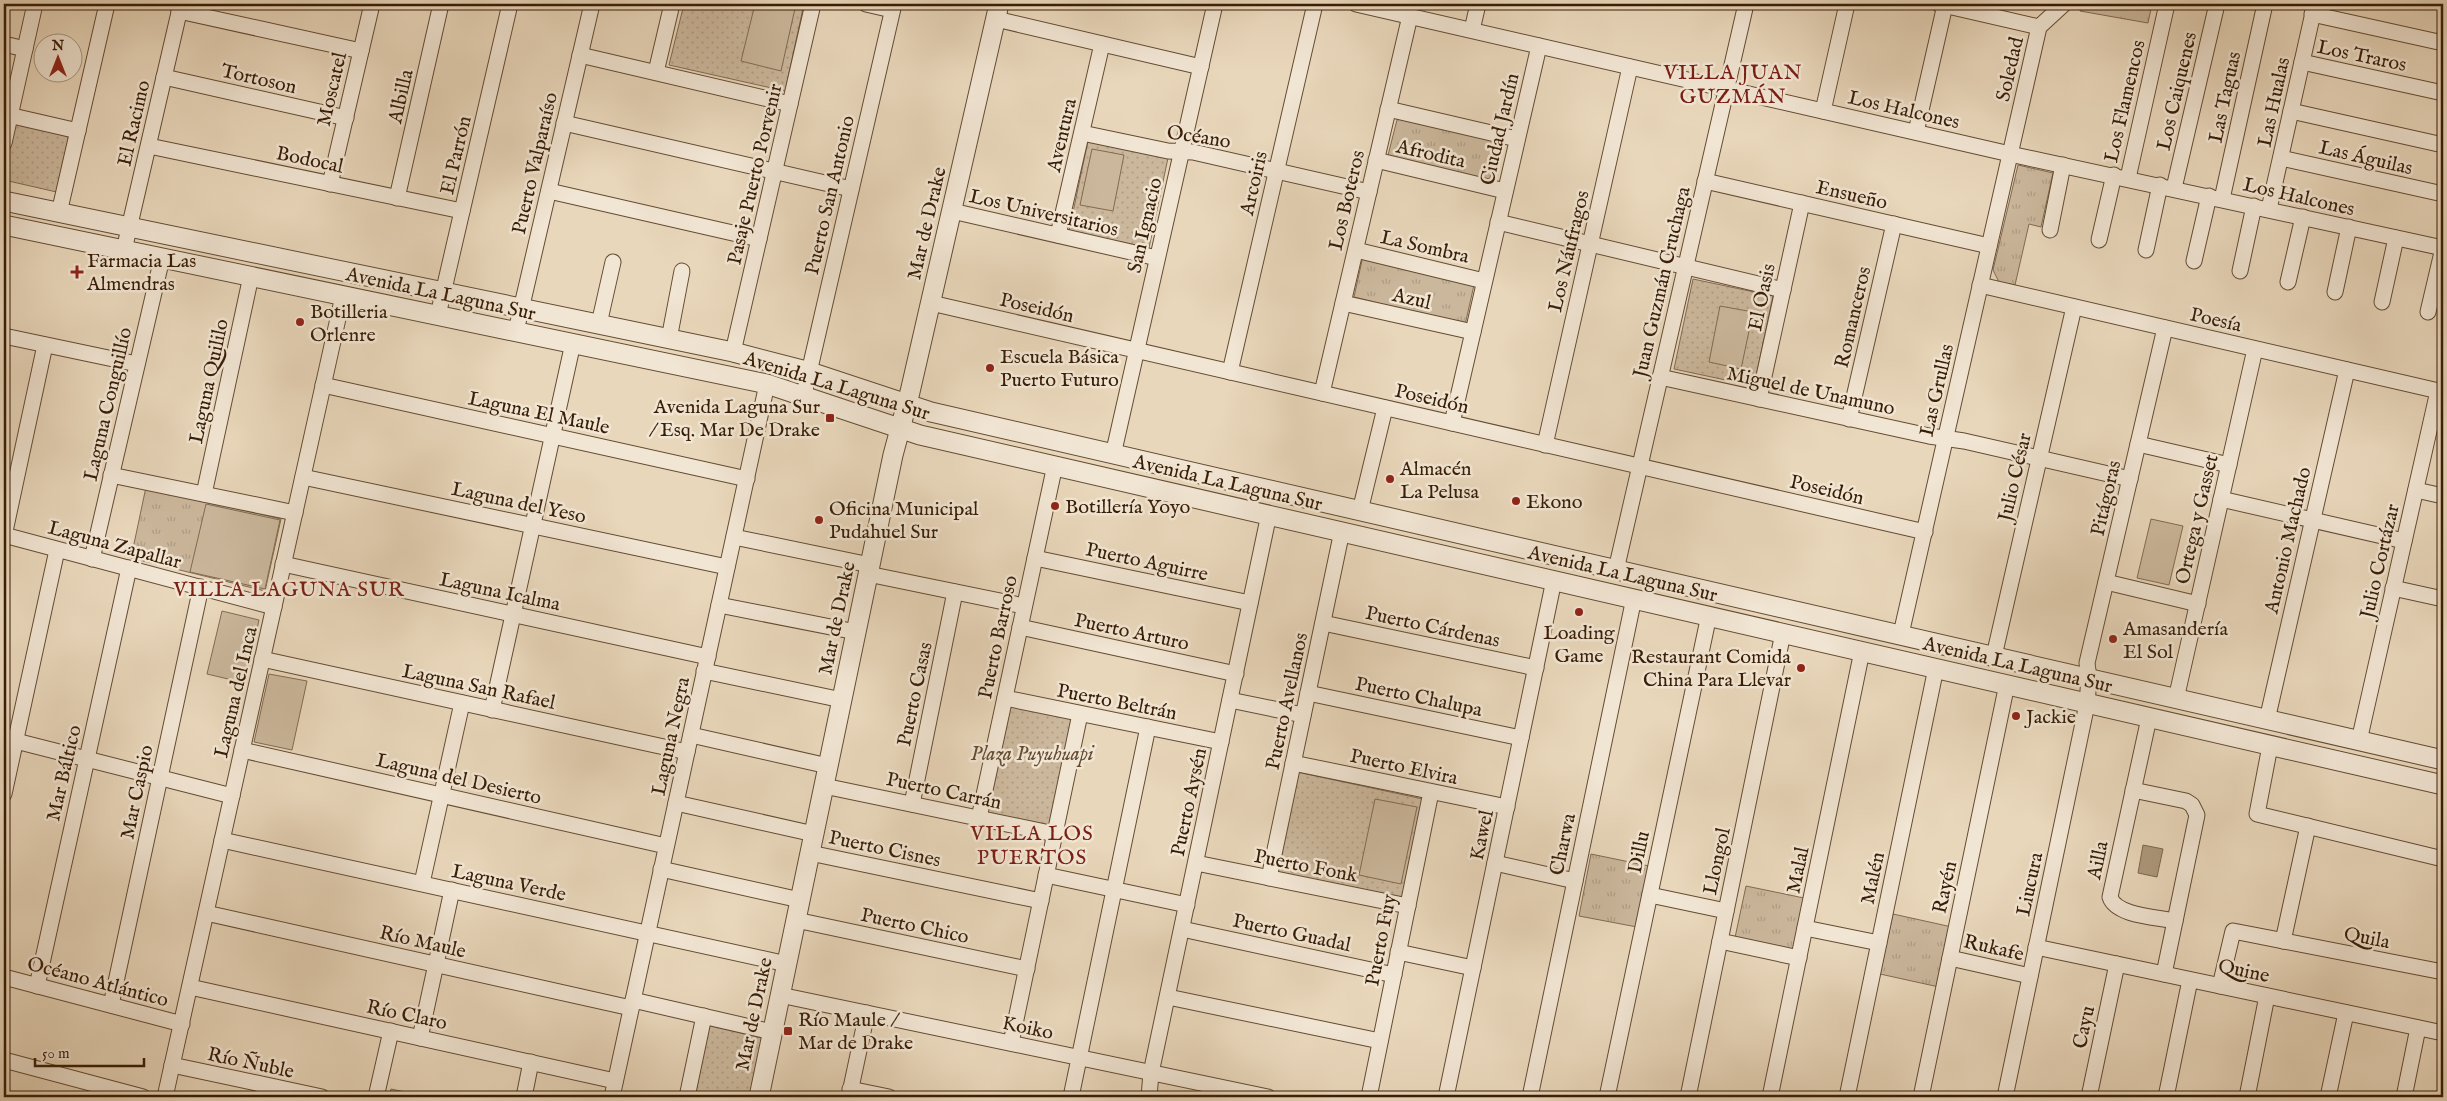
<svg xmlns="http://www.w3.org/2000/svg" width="2447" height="1101" font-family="'IM FELL English',serif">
	<defs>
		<pattern id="grass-tufts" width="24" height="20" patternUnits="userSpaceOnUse" patternTransform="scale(1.25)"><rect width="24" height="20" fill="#cbb79c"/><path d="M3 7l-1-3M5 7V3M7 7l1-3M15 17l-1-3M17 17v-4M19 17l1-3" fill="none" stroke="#af9d85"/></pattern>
		<pattern id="park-dots" width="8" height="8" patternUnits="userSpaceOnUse" patternTransform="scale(1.25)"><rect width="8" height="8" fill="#cbb79c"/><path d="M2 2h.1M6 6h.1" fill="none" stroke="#af9d85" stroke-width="1.8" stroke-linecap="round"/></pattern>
	</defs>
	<rect width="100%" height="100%" fill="#e9d7bb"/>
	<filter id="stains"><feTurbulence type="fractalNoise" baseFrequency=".004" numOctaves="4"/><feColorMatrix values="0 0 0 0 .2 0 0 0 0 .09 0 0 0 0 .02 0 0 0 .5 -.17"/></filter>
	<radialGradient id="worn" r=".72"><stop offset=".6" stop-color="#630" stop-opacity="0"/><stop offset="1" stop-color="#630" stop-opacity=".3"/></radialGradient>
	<g fill="url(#grass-tufts)" stroke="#826a51">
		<polygon points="2081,4 2152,4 2148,23 2080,11"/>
		<polygon points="1398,116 1499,142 1487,189 1385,167"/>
		<polygon points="2018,165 2053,173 2041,227 2029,224 2015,285 1999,282 1993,270"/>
		<polygon points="1363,256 1474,285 1465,325 1354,297"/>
		<polygon points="146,487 281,519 265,591 131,558"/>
		<polygon points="1591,854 1649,866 1637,927 1579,916"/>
		<polygon points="1746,886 1804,898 1792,959 1733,947"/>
		<polygon points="1893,914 1952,927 1939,987 1880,974"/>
	</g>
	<g fill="url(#park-dots)" stroke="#826a51">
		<polygon points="684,4 804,4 785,91 669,65"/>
		<polygon points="12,120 72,134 61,193 4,180 4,159"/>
		<polygon points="1088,141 1168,158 1149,248 1069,231"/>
		<polygon points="1693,279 1773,296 1754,386 1674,369"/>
		<polygon points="1013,704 1072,716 1075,722 1050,827 984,813 1007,708"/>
		<polygon points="1297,772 1423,799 1402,898 1276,872"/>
		<polygon points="706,1022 764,1035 749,1097 690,1097"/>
	</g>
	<g fill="#cbb79c" stroke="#826a51">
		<polygon points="755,4 796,4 781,71 741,61"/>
		<polygon points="1092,149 1124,155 1113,211 1080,205"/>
		<polygon points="1720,306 1753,312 1741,369 1709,362"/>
		<polygon points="206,504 280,520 265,589 190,572"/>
		<polygon points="2151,519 2183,526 2169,585 2137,578"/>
		<polygon points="222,611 259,620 245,683 207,674"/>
		<polygon points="269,674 307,681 292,750 254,742"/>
		<polygon points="1375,799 1417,807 1401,884 1359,875"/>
		<polygon points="391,1089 429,1097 389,1097"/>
	</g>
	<polygon fill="#ad987d" stroke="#7e674d" points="2143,845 2163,849 2157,877 2138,873"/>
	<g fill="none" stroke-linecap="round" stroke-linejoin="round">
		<defs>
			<g id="minor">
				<polyline points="866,4 892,10"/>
				<polyline points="1356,4 2010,154 2443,248"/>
				<polyline points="1939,4 2039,27"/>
				<polyline points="179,11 361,51"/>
				<polyline points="2312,14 2443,43"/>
				<polyline points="996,19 1201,67"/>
				<polyline points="1472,30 1478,4"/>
				<polyline points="4,44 25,49"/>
				<polyline points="580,55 790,104"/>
				<polyline points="2302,62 2443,93"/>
				<polyline points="656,72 672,4"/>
				<polyline points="164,77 346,118"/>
				<polyline points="1388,109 1517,139"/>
				<polyline points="1823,111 1847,4"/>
				<polyline points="2291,111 2443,145"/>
				<polyline points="4,114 78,131"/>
				<polyline points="564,123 851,189"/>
				<polyline points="1916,132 1945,5"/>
				<polyline points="1082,133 1168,151 1193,152 1369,192"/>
				<polyline points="4,143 35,4"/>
				<polyline points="149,146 462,211"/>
				<polyline points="2281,158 2443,194"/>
				<polyline points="1376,160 1505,191"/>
				<polyline points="2128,178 2167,4"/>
				<polyline points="1705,181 1989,246"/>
				<polyline points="330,184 372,4"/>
				<polyline points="2174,188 2217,4"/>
				<polyline points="549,191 759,239"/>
				<polyline points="397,198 441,4"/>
				<polyline points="2222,199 2265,4"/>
				<polyline points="2269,209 2315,4"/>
				<polyline points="952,211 1157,258"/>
				<polyline points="59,213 107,4"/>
				<polyline points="1498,222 1783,290"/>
				<polyline points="2050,230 2063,165"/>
				<polyline points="1058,235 1102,44"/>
				<polyline points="2099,240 2114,175"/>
				<polyline points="124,250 181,4"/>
				<polyline points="1356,250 1484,281"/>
				<polyline points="2146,250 2160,185"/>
				<polyline points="2194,261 2209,196"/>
				<polyline points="2240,271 2254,206"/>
				<polyline points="2288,282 2303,217"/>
				<polyline points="1980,285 2443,392"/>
				<polyline points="2335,292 2349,227"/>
				<polyline points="2382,302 2396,238"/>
				<polyline points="931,303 1925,532"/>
				<polyline points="1343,303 1473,332"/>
				<polyline points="2428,312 2443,248"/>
				<polyline points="438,315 510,4"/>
				<polyline points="599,324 613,262"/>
				<polyline points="516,331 592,4"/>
				<polyline points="4,336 137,364"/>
				<polyline points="669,339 682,271"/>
				<polyline points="733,352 813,4"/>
				<polyline points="1230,372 1315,4"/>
				<polyline points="1660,377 1929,436 1964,441 2130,479"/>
				<polyline points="323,385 747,479"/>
				<polyline points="1322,393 1410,16"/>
				<polyline points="804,394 894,4"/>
				<polyline points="1759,399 1802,203"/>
				<polyline points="1849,419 1894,224"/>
				<polyline points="1452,423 1539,46"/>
				<polyline points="2138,444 2229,465"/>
				<polyline points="1545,445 1630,67"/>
				<polyline points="1113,455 1215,4"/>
				<polyline points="111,475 295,513"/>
				<polyline points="303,477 727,567"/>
				<polyline points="2416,490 2443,496"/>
				<polyline points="204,494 251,276"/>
				<polyline points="2221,499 2404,541"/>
				<polyline points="1360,511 1385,408"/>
				<polyline points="4,535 274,607"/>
				<polyline points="4,536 45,345"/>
				<polyline points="734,537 870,565"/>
				<polyline points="1035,558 1250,603"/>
				<polyline points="92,559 162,258"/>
				<polyline points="283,564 708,657"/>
				<polyline points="1616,570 1746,4"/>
				<polyline points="868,574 1024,606"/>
				<polyline points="2106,582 2198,604"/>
				<polyline points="2393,588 2443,599"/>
				<polyline points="719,605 856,632"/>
				<polyline points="1323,623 1536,668"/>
				<polyline points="1020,627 1236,674"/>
				<polyline points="1901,634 2039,27 2064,4"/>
				<polyline points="1994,656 2074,307"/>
				<polyline points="262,659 687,752"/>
				<polyline points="704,671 842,700"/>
				<polyline points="1308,693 1521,738"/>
				<polyline points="1005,698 1221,742"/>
				<polyline points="2176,699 2255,349"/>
				<polyline points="1230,700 1303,715"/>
				<polyline points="492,710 573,343"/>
				<path d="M2149,718L2110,897C2116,916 2157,917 2175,921"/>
				<polyline points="2267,720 2347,370"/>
				<polyline points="691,735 828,766"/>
				<polyline points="4,738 232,796"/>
				<polyline points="2359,741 2438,391"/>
				<polyline points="2270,746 2257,814 2443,859"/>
				<polyline points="242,750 666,846"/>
				<polyline points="1293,763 1507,807"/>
				<polyline points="824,786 1055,834"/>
				<polyline points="2133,790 2186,801 2192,805 2197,815 2164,974"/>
				<polyline points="4,794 57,550"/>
				<polyline points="676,803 814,834"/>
				<polyline points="912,804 955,592"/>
				<polyline points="979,818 1055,465"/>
				<polyline points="222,840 787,964"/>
				<polyline points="810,853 1041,901"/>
				<polyline points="1196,863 1408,906"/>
				<polyline points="1495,863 1575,881"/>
				<polyline points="661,869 800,900"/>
				<polyline points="1046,875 1187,905"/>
				<polyline points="1269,878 1342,531"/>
				<polyline points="422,883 462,703"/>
				<polyline points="1650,895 1726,911"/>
				<polyline points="206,913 631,1008"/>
				<polyline points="796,920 1027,969"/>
				<polyline points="1805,928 1879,943"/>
				<polyline points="1182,929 1394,975"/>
				<polyline points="1720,941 1799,958"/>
				<polyline points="2283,941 2308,826"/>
				<polyline points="2036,947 2443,1033"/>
				<polyline points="1398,952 1473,968"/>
				<polyline points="1950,958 2030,976"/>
				<polyline points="4,977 182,1024"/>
				<polyline points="37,986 129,568"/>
				<polyline points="2220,986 2233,931 2443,972"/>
				<polyline points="190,987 615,1081"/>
				<polyline points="780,995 1268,1097"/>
				<polyline points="1168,997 1380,1041"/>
				<polyline points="633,1000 772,1032"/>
				<polyline points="111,1005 201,587"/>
				<polyline points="420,1038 452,890"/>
				<polyline points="1011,1043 1080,714"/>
				<polyline points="4,1060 143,1097"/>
				<polyline points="172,1065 322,1097"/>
				<polyline points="850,1089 889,1097"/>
				<polyline points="165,1097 343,296"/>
				<polyline points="376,1097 391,1031"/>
				<polyline points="524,1097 531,1062"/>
				<polyline points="612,1097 767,384"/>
				<polyline points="687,1097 704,1016"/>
				<polyline points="849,1097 867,1013"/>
				<polyline points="1071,1097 1148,727"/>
				<polyline points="1149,1097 1151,1073 1269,514"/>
				<polyline points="1369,1097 1431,792"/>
				<polyline points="1446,1097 1554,580"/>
				<polyline points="1530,1097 1634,598"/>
				<polyline points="1607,1097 1709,615"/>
				<polyline points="1688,1097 1783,633"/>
				<polyline points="1770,1097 1862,651"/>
				<polyline points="1847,1097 1936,668"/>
				<polyline points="1921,1097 2007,684"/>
				<polyline points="2005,1097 2087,704 2089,678 2087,663 2165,328"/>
				<polyline points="2089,1097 2117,964"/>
				<polyline points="2166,1097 2190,980"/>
				<polyline points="2247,1097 2267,996"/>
				<polyline points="2328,1097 2346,1013"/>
				<polyline points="2404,1097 2418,1028"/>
			</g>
			<g id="tertiary">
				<polyline points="4,201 733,352 810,372 931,412 2443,760"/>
				<polyline points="4,225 767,384 920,435 2443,785"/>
				<polyline points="759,1097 893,455 910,392 999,4"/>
			</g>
		</defs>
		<use href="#minor" stroke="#644c33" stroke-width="17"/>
		<use href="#tertiary" stroke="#644c33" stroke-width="21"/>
		<use href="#minor" stroke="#f1e5d3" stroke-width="15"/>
		<use href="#tertiary" stroke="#f1e5d3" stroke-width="19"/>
	</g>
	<g fill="#8f2418" stroke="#f1e5d3" stroke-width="2">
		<path d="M74.5 264.5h5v5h5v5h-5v5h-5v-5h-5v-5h5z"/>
		<circle cx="300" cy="322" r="5"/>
		<circle cx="990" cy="368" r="5"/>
		<rect x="825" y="413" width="10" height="10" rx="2.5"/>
		<circle cx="1390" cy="479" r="5"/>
		<circle cx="1516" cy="501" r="5"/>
		<circle cx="1055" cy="506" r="5"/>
		<circle cx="819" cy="520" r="5"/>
		<circle cx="1579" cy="612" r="5"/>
		<circle cx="2113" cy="639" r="5"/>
		<circle cx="1801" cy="668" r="5"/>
		<circle cx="2016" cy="716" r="5"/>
		<rect x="783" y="1026" width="10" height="10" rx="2.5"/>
	</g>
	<g text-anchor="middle" stroke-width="5" stroke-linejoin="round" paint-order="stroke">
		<g font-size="20" fill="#381d06" stroke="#f1e5d3">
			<text transform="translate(2362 55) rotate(12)" y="7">Los Traros</text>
			<text transform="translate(2009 69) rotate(-77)" y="7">Soledad</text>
			<text transform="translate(259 78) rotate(13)" y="7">Tortoson</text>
			<text transform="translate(331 89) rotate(-77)" y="7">Moscatel</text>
			<text transform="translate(2176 91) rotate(-77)" y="7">Los Caiquenes</text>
			<text transform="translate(400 96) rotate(-77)" y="7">Albilla</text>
			<text transform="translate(2224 97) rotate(-78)" y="7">Las Taguas</text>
			<text transform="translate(2124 101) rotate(-77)" y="7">Los Flamencos</text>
			<text transform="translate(2273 102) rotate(-78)" y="7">Las Hualas</text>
			<text transform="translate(1904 109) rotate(13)" y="7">Los Halcones</text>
			<text transform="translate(133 123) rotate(-77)" y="7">El Racimo</text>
			<text transform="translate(1499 129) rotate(-77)" y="7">Ciudad Jardín</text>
			<text transform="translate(1061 135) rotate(-77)" y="7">Aventura</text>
			<text transform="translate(1199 136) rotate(9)" y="7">Océano</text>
			<text transform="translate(1431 153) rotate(13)" y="7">Afrodita</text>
			<text transform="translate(455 155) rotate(-77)" y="7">El Parrón</text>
			<text transform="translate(2366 157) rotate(13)" y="7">Las Águilas</text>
			<text transform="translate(310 159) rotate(12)" y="7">Bodocal</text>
			<text transform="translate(534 163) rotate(-77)" y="7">Puerto Valparaíso</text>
			<text transform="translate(754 174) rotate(-77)" y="7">Pasaje Puerto Porvenir</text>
			<text transform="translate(1253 183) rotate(-77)" y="7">Arcoiris</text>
			<text transform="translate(1852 194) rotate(13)" y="7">Ensueño</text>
			<text transform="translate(829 195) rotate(-77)" y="7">Puerto San Antonio</text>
			<text transform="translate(2299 196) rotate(13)" y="7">Los Halcones</text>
			<text transform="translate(1346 200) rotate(-77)" y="7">Los Boteros</text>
			<text transform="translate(1044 212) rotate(13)" y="7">Los Universitarios</text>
			<text transform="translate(926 223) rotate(-77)" y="7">Mar de Drake</text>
			<text transform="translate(1144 225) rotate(-77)" y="7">San Ignacio</text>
			<text transform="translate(1425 246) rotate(13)" y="7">La Sombra</text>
			<text transform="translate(1568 251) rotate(-77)" y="7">Los Náufragos</text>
			<text transform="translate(1661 282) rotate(-77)" y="7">Juan Guzmán Cruchaga</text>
			<text transform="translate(441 293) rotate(12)" y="7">Avenida La Laguna Sur</text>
			<text transform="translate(1761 297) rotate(-78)" y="7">El Oasis</text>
			<text transform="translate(1412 298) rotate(13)" y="7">Azul</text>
			<text transform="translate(1037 307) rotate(13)" y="7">Poseidón</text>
			<text transform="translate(1852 317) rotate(-77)" y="7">Romanceros</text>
			<text transform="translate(2216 319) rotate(13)" y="7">Poesía</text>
			<text transform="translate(208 381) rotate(-78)" y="7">Laguna Quililo</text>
			<text transform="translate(837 385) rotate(17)" y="7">Avenida La Laguna Sur</text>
			<text transform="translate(1811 390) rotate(12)" y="7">Miguel de Unamuno</text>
			<text transform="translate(1936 390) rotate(-77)" y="7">Las Grullas</text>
			<text transform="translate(1432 398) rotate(13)" y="7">Poseidón</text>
			<text transform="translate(107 404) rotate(-77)" y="7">Laguna Conguillío</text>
			<text transform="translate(539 412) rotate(12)" y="7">Laguna El Maule</text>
			<text transform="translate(2014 477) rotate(-77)" y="7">Julio César</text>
			<text transform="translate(1228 482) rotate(13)" y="7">Avenida La Laguna Sur</text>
			<text transform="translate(1827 489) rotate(13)" y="7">Poseidón</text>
			<text transform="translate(2105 498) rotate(-77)" y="7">Pitágoras</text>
			<text transform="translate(519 502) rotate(12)" y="7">Laguna del Yeso</text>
			<text transform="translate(2196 519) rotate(-77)" y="7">Ortega y Gasset</text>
			<text transform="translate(2287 540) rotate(-77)" y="7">Antonio Machado</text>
			<text transform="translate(115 544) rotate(15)" y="7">Laguna Zapallar</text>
			<text transform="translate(1147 561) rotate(12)" y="7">Puerto Aguirre</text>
			<text transform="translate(2379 561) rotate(-77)" y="7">Julio Cortázar</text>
			<text transform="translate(1623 573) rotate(13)" y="7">Avenida La Laguna Sur</text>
			<text transform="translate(500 591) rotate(12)" y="7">Laguna Icalma</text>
			<text transform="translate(836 618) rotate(-78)" y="7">Mar de Drake</text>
			<text transform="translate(1433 626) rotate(12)" y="7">Puerto Cárdenas</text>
			<text transform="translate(1132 631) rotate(12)" y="7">Puerto Arturo</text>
			<text transform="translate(997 637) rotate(-78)" y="7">Puerto Barroso</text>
			<text transform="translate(2018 664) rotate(13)" y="7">Avenida La Laguna Sur</text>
			<text transform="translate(479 686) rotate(12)" y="7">Laguna San Rafael</text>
			<text transform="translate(235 692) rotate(-77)" y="7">Laguna del Inca</text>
			<text transform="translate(914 694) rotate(-78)" y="7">Puerto Casas</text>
			<text transform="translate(1419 696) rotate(12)" y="7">Puerto Chalupa</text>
			<text transform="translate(1117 701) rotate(11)" y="7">Puerto Beltrán</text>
			<text transform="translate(1286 701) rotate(-78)" y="7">Puerto Avellanos</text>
			<text transform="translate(670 736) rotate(-78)" y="7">Laguna Negra</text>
			<text transform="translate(1404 766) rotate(12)" y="7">Puerto Elvira</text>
			<text transform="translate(63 773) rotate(-77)" y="7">Mar Báltico</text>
			<text transform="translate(459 778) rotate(13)" y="7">Laguna del Desierto</text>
			<text transform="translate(944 790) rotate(12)" y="7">Puerto Carrán</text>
			<text transform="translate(136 792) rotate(-78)" y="7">Mar Caspio</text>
			<text transform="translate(1188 802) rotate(-78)" y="7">Puerto Aysén</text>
			<text transform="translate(1481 835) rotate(-78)" y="7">Kawel</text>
			<text transform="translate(1562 844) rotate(-78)" y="7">Charwa</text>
			<text transform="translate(885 848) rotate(12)" y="7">Puerto Cisnes</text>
			<text transform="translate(1638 852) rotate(-78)" y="7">Dillu</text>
			<text transform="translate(2097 860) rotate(-78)" y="7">Ailla</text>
			<text transform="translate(1716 861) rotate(-78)" y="7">Llongol</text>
			<text transform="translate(1306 865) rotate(11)" y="7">Puerto Fonk</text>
			<text transform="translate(1797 870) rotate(-78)" y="7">Malal</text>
			<text transform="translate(1872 878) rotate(-78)" y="7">Malén</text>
			<text transform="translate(509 882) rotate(12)" y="7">Laguna Verde</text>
			<text transform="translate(2029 884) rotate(-78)" y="7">Liucura</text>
			<text transform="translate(1944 887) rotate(-78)" y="7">Rayén</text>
			<text transform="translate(915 925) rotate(12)" y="7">Puerto Chico</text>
			<text transform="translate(1292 932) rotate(12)" y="7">Puerto Guadal</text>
			<text transform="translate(2367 937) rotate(11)" y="7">Quila</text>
			<text transform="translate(1380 940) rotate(-79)" y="7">Puerto Fuy</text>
			<text transform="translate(423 941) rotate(13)" y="7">Río Maule</text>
			<text transform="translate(1994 947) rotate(13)" y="7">Rukafe</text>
			<text transform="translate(2244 970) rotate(12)" y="7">Quine</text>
			<text transform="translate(98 981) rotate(15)" y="7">Océano Atlántico</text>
			<text transform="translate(407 1014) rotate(12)" y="7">Río Claro</text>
			<text transform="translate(753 1014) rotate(-78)" y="7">Mar de Drake</text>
			<text transform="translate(1028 1027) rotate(12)" y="7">Koiko</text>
			<text transform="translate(2083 1027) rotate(-78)" y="7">Cayu</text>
			<text transform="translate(251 1062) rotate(12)" y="7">Río Ñuble</text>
		</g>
		<g font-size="20" fill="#381d06" stroke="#f1e5d3" text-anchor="start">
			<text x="87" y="267">Farmacia Las<tspan x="87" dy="23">Almendras</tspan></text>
			<text x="310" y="318">Botilleria<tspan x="310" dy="23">Orlenre</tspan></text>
			<text x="1000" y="363">Escuela Básica<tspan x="1000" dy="23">Puerto Futuro</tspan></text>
			<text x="820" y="413" text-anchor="end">Avenida Laguna Sur<tspan x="820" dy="23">/ Esq. Mar De Drake</tspan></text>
			<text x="1400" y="475">Almacén<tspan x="1400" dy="23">La Pelusa</tspan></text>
			<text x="1526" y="508">Ekono</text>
			<text x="1065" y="513">Botillería Yoyo</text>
			<text x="829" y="515">Oficina Municipal<tspan x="829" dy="23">Pudahuel Sur</tspan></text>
			<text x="2123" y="635">Amasandería<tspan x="2123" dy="23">El Sol</tspan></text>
			<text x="1579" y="639" text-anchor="middle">Loading<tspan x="1579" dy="23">Game</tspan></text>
			<text x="1791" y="663" text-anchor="end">Restaurant Comida<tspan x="1791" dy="23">China Para Llevar</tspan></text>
			<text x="2026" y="723">Jackie</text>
			<text x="798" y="1026">Río Maule /<tspan x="798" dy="23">Mar de Drake</tspan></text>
		</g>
		<g font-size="20" font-style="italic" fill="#644b33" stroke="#f1e5d3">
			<text x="1032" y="760">Plaza Puyuhuapi</text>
		</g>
		<g font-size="21" letter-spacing="1" fill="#7a1f14" stroke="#f1e5d3">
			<text x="1733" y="79">VILLA JUAN<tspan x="1733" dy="24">GUZMÁN</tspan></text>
			<text x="289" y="596">VILLA LAGUNA SUR</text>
			<text x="1032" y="840">VILLA LOS<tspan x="1032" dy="24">PUERTOS</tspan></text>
		</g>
	</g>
	<rect width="2447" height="1101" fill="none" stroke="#e9d7bb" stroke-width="20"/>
	<rect x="5" y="5" width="2437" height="1091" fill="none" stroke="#381d06" stroke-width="2.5"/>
	<rect x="10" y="10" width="2427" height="1081" fill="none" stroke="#381d06"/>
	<g transform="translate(58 58)"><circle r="24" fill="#f1e5d3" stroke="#a79581"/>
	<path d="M0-4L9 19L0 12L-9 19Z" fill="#8f2418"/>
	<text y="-8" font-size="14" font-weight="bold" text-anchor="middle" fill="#381d06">N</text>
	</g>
	<path d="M35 1058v8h109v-8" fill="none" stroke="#381d06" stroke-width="2.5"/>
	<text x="42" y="1058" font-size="15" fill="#381d06" stroke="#f1e5d3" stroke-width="4" paint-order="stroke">50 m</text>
	<rect width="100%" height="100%" filter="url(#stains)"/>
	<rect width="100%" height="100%" fill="url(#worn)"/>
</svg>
